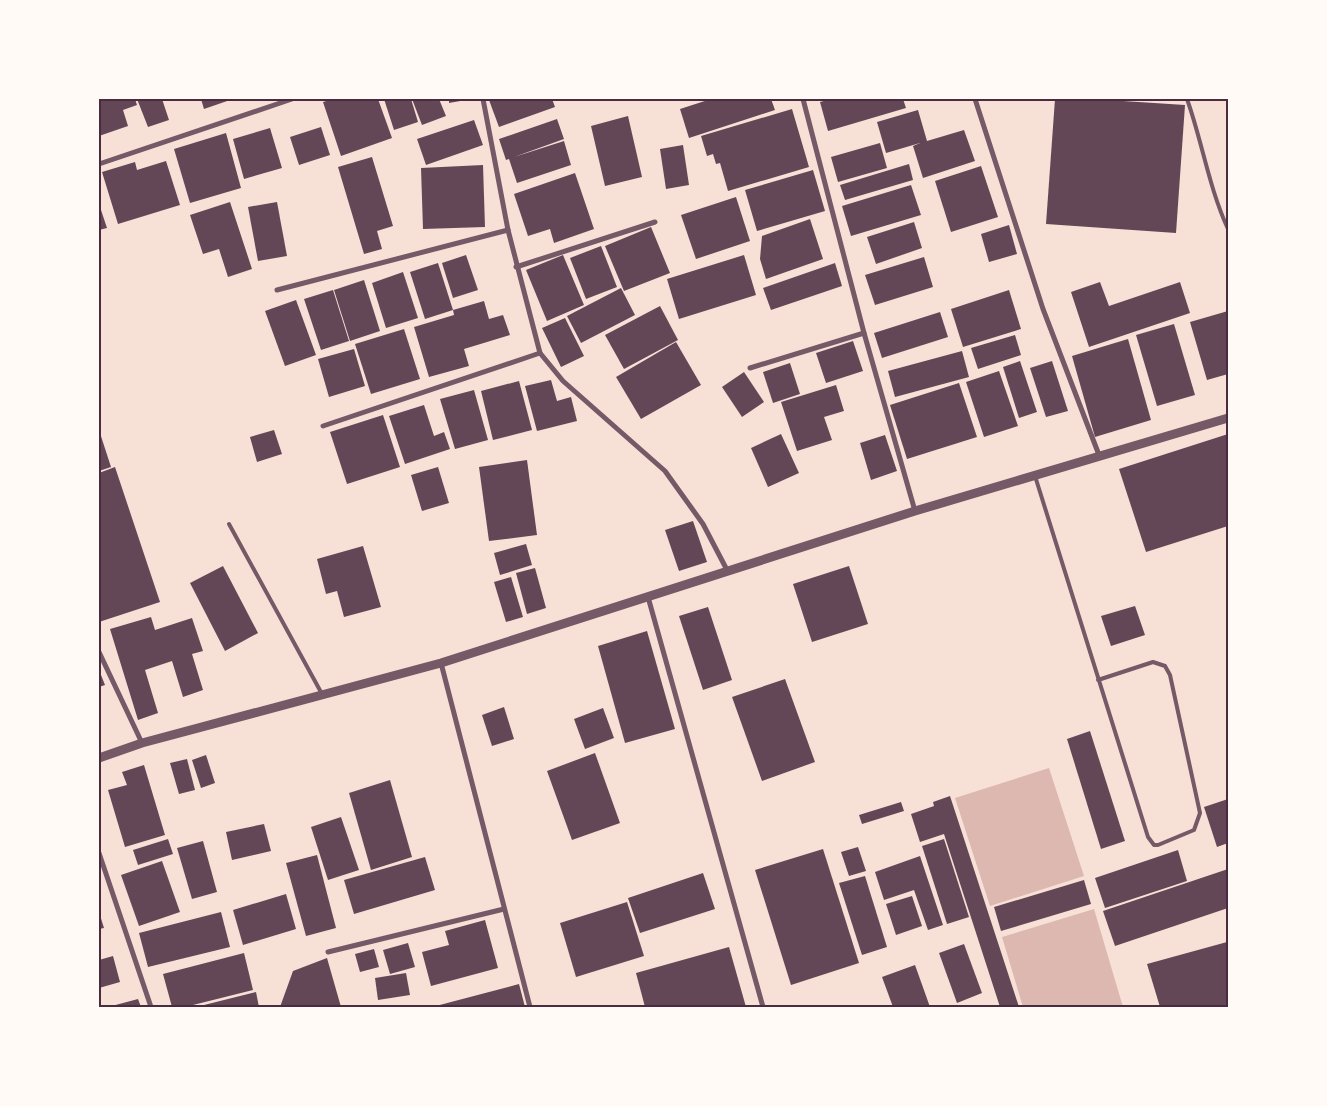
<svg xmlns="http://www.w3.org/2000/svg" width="1327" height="1106" font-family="'Work Sans',sans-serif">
	<rect width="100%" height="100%" fill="#f7e1d7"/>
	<g fill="#dcb8b0">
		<polygon points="1049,768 1084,876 990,906 955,798"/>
		<polygon points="1094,909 1123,1007 1023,1007 1002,937"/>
	</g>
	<g fill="#644757">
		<polygon points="99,99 135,99 137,105 123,110 128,126 99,136"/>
		<polygon points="137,99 162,99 169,120 148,127"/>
		<polygon points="201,99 233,99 204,109"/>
		<polygon points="333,99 378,99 392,138 341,156 323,102"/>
		<polygon points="384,99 411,99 418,122 394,130"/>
		<polygon points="412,99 439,99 446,116 422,125"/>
		<polygon points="449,99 466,99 466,100 449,103"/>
		<polygon points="492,99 552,99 555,107 499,127 489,100"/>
		<polygon points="711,99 771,99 775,110 689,138 680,109"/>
		<polygon points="831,99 903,99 906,108 828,131 820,102"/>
		<polygon points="1055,99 1092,99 1185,105 1176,233 1046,224"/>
		<polygon points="792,109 809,167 728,191 720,163 716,164 713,154 707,156 701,136"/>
		<polygon points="918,110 927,141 964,130 975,161 923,178 913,146 920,143 886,153 877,122"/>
		<polygon points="628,116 642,177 605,186 591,126"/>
		<polygon points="557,119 564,139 514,157 564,141 571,165 517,183 509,159 506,160 499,139"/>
		<polygon points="474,120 483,145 426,165 417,139"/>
		<polygon points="321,127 330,155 299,165 290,137"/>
		<polygon points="270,128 282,168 244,179 233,139"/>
		<polygon points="226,133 241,188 190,203 174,149"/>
		<polygon points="880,143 887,168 838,182 831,157"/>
		<polygon points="683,145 689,185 666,189 660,149"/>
		<polygon points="372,157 393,226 377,231 382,249 364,254 338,167"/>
		<polygon points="166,161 180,205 118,224 102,172 135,162 137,170"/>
		<polygon points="909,164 913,180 845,200 840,185"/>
		<polygon points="483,165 485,227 423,229 421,168"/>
		<polygon points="981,166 998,217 951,232 935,181"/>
		<polygon points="813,170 825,211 757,231 745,190"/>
		<polygon points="575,173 594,229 554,243 550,229 528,236 514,194"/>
		<polygon points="911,185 921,215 851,236 842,206"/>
		<polygon points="736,197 750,241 696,259 681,215"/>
		<polygon points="230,202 252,269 228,277 219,249 203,254 190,215"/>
		<polygon points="277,202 287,256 258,261 248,207"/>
		<polygon points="99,204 107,228 99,230"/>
		<polygon points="810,219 823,259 766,279 760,259 762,236"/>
		<polygon points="914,222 922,248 876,264 867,237"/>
		<polygon points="1009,225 1017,254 989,262 981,234"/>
		<polygon points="651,227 670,273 624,291 605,246"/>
		<polygon points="601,246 617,287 586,299 570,258"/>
		<polygon points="466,255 478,290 453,298 442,263"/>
		<polygon points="563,255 584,305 547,321 526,270"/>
		<polygon points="744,255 756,295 679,319 667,279"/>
		<polygon points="924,257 933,287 875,305 865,275"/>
		<polygon points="438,263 453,310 425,319 410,272"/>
		<polygon points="835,263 842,286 771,310 763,288"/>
		<polygon points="403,272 418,318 386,328 372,283"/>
		<polygon points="364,280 380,331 350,341 334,290"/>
		<polygon points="1100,282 1109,306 1180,282 1190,313 1089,347 1071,292"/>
		<polygon points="621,288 635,315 581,343 567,316"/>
		<polygon points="333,290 349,341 321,350 304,299"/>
		<polygon points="1009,290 1021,329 963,347 951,309"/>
		<polygon points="296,300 316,355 285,366 265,311"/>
		<polygon points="484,301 489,319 503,315 510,335 464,349 469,366 429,377 414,327 454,315 453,310"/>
		<polygon points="660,306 678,340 624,369 605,335"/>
		<polygon points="1228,311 1228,374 1207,380 1190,322"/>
		<polygon points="940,312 948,337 882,358 874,333"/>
		<polygon points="565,318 584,356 561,367 542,328"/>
		<polygon points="1174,324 1195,395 1157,406 1136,335"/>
		<polygon points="404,329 420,379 371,394 355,344"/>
		<polygon points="1015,335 1021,355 978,369 971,348"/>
		<polygon points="1128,339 1151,420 1095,437 1072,356"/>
		<polygon points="853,341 863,371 826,383 816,353"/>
		<polygon points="676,342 701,385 641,419 616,377"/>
		<polygon points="354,349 365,386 329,397 318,359"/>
		<polygon points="962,351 969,377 895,397 888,371"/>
		<polygon points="1020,361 1037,412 1019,418 1003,367"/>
		<polygon points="1052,361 1068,411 1046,417 1030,368"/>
		<polygon points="790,363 800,394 773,403 763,372"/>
		<polygon points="999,371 1018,426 984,437 966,382"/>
		<polygon points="744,372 764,402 742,417 722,387"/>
		<polygon points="551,380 557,401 571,397 577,421 537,431 525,386"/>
		<polygon points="519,381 532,430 493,440 481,391"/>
		<polygon points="959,383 977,437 907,459 890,405"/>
		<polygon points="836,385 844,411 824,417 832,440 797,451 781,402"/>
		<polygon points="474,390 488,440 455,449 440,399"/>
		<polygon points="424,405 434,436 444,432 450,449 405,464 389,416"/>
		<polygon points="383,415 400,467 347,484 330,432"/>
		<polygon points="99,430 111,467 99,471"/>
		<polygon points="274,430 282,454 257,462 250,437"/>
		<polygon points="781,434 799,473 768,487 751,448"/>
		<polygon points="1228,434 1228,526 1146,552 1119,469"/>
		<polygon points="885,435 897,471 871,480 860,443"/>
		<polygon points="527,460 537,535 489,541 479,467"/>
		<polygon points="115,467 160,602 99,622 99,473"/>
		<polygon points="438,467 449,503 422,511 411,475"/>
		<polygon points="693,521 707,562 679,571 665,530"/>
		<polygon points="526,544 532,565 500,575 494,553"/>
		<polygon points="363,546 381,607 344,617 337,591 326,594 317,559"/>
		<polygon points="223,566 258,633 225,651 190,583"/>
		<polygon points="849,566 868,624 812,642 793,584"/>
		<polygon points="535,568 546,608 527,614 516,573"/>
		<polygon points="511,577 523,617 506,622 494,582"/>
		<polygon points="1135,606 1145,635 1111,646 1101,616"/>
		<polygon points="708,607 732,680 703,690 679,616"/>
		<polygon points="151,617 155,630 192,618 203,651 192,654 203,690 183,697 172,661 145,670 158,713 138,720 110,629"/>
		<polygon points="647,631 675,729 625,743 598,646"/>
		<polygon points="99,670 105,685 99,687"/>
		<polygon points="785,679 815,762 762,781 732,697"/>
		<polygon points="504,707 514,739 492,746 482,715"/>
		<polygon points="603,708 614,738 585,749 574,719"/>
		<polygon points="1090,731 1125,841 1101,849 1067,739"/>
		<polygon points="595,753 620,823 572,840 547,771"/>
		<polygon points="206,755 215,783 201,788 192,760"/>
		<polygon points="187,759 195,790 179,794 170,763"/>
		<polygon points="144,765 165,835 125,847 108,790 127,785 122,772"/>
		<polygon points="390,780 412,857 371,870 349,793"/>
		<polygon points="950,796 1019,1007 1000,1007 944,834 920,842 911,814 934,806 933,802"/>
		<polygon points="1228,799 1228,843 1217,847 1204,807"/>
		<polygon points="901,802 904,811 862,824 859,815"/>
		<polygon points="341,817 359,870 328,880 311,827"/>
		<polygon points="264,824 271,851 232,860 226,832"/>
		<polygon points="168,839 173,854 138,865 133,850"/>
		<polygon points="944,839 969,917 947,924 922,846"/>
		<polygon points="203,841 217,892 192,899 177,848"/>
		<polygon points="858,847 866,871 849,876 841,852"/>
		<polygon points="823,849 859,963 791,985 755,870"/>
		<polygon points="1178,850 1187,881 1105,908 1095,878"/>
		<polygon points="317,855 336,928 306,936 286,863"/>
		<polygon points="920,856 943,925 928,930 914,890 884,900 875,872"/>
		<polygon points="425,857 435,890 354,914 344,880"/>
		<polygon points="162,861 180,912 139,926 121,875"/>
		<polygon points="1228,869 1228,908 1115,946 1103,911"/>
		<polygon points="703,873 715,909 640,933 628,898"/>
		<polygon points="865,876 887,947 862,955 839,883"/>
		<polygon points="1084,880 1091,904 1001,931 994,907"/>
		<polygon points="286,894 296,929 243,945 233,910"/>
		<polygon points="912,896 922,926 896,935 886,904"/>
		<polygon points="627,902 644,956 576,977 560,923"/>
		<polygon points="99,912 104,928 99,929"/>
		<polygon points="221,912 230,947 148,967 139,933"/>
		<polygon points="485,920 498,968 431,986 422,952 449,945 445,931"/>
		<polygon points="1227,942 1228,1007 1160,1007 1147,964"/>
		<polygon points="408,943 415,967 390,974 383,950"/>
		<polygon points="964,944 982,993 957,1003 939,953"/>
		<polygon points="729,947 746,1007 645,1007 636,973"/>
		<polygon points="374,949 379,967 360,972 355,954"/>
		<polygon points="244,953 253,990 185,1007 172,1007 163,974"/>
		<polygon points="113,956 120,982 99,988 99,960"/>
		<polygon points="327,958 341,1007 280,1007 293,971"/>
		<polygon points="915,965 930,1007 893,1007 882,977"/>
		<polygon points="406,973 410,995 378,1000 375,978"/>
		<polygon points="519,984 525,1007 432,1007"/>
		<polygon points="256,992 259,1007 196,1007"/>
		<polygon points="138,999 141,1007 108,1007"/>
	</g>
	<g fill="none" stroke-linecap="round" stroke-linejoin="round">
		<g stroke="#755966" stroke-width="4">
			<path d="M1187,99C1202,141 1209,188 1228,229"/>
			<polyline points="1035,476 1148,837 1154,845 1158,845 1194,830 1200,813 1170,675 1165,666 1153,662 1098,680"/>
			<polyline points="229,524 322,694"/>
		</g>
		<g stroke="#755966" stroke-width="5">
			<polyline points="483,99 508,230 540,353 563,381 665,471 703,524 727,570"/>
			<polyline points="803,99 864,333 915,511"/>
			<polyline points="975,99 1043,309 1099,455"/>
			<polyline points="99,164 292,99"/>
			<polyline points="516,267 655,222"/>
			<polyline points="277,290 508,230"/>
			<polyline points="750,368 864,333"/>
			<polyline points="323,426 540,353"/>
			<polyline points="648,597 763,1007"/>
			<polyline points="99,652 142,743"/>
			<polyline points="441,663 530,1007"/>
			<polyline points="99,853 151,1007"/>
			<polyline points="328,952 504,909"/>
		</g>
		<polyline stroke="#755966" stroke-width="9" points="99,758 142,743 441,663 915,511 1228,418"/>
	</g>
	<rect width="1327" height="1106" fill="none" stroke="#fffaf5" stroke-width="200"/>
	<rect x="100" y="100" width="1127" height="906" fill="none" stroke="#4a2c40" stroke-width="2"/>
</svg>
